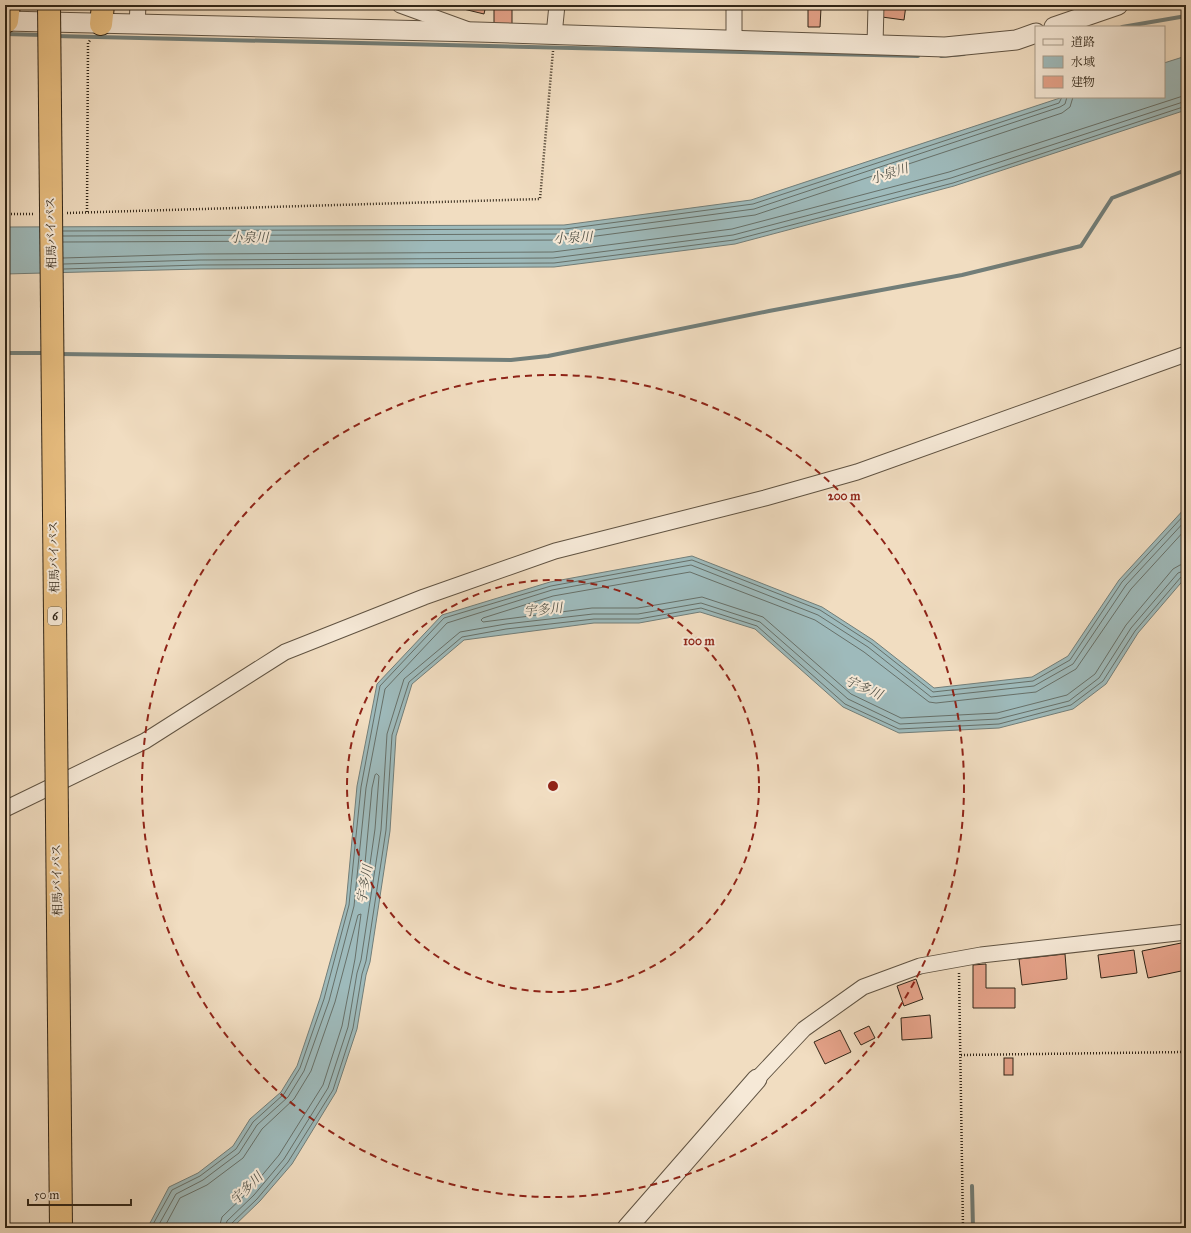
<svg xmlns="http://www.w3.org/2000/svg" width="1191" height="1233" font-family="'IM FELL Great Primer','Noto Serif JP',serif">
	<rect width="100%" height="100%" fill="#f1ddc1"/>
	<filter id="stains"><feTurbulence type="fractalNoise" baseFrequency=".005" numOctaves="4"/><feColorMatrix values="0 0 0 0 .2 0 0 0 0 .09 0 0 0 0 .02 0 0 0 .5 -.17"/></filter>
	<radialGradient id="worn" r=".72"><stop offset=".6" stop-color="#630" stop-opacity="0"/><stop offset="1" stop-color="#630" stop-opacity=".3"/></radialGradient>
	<g fill="#9ebabb" stroke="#727e79">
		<polygon points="1186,56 1186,110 954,186 735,244 554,267 200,269 5,274 5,227 564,225 751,200 1063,97 1164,97 1164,63"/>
		<polygon points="1186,507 1186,577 1138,633 1106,684 1073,709 999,728 899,733 843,707 755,629 700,612 639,623 594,623 464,640 412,684 396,736 390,831 370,962 366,975 357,1029 336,1092 292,1164 260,1201 232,1228 145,1228 150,1223 169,1187 198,1173 233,1146 250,1119 281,1092 297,1066 320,998 346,904 357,786 377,684 442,615 550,582 692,556 822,607 873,640 934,688 1032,677 1068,656 1119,580"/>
	</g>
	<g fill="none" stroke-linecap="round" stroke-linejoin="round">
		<g stroke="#677069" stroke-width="1">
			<polyline points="63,231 565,229 753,204 1059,103 1062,97"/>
			<polyline points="63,236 565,234 754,209 1060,107 1065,104 1067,97"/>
			<polyline points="63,242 566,240 755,215 1062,113 1070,107 1073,97"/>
			<polyline points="63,258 200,254 553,252 732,229 949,172 1186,95"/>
			<polyline points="64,264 200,260 553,258 733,235 951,178 1186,101"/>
			<polyline points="64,269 200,265 554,263 734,240 953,183 1186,106"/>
			<polyline points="1186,529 1131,589 1076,669 1036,692 936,703 929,702 864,652 815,620 690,572 553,596 483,618 481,620 483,622 592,608 638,608 702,597 763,617 851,694 901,718 997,713 1067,695 1095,674 1126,625 1173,569 1180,565 1186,564"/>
			<polygon points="377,774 379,776 375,829 367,885 364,887 363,885 372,788 375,775"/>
			<polyline points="151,1228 172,1190 200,1176 236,1149 253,1122 284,1094 300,1068 324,999 349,905 361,787 380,686 444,618 551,586 692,560 820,610 871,643 933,692 1033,681 1070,660 1122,582 1186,513"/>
			<polyline points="157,1228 176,1194 203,1180 239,1153 257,1125 288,1097 304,1071 329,1001 354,906 366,788 385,689 447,623 552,590 691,565 818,615 868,647 931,697 1034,686 1073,664 1126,585 1186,520"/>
			<polyline points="164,1228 180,1198 207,1185 243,1158 262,1129 294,1099 311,1071 335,1002 358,915 361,914 355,959 342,1026 323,1085 279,1155 249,1191 222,1217 219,1228"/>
			<polyline points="225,1228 227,1221 254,1195 284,1159 328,1088 348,1027 357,973 361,960 381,830 387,734 404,679 460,632 506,624 593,614 638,614 701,603 760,622 848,699 900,724 998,719 1069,701 1099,678 1131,628 1178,573 1186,570"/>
			<polyline points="230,1228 231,1224 257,1199 288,1162 333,1090 353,1028 362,974 366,961 386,830 392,735 409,682 462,637 506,629 594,619 639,619 701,608 757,626 845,704 899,729 999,724 1071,705 1103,681 1135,631 1181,577 1186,575"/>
		</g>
		<g stroke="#727e79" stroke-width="4">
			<polyline points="1122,27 1186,16"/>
			<polyline points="5,34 43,35"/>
			<polyline points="55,36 918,56"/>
			<polyline points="941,56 964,54"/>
			<polyline points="5,353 47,353"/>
			<polyline points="59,354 511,360 548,356 769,311 962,275 1081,246 1112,198 1186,170"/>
			<polyline points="972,1186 973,1228"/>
		</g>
	</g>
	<g fill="#e5a289" stroke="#302517">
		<polygon points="447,5 486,5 484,14"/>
		<rect x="494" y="5" width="18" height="20"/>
		<polygon points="884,5 906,5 904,20 882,17"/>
		<polygon points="808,8 821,8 820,27 808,27"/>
		<polygon points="1186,942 1186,970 1148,978 1142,951"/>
		<polygon points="1134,950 1137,973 1101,978 1098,955"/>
		<polygon points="1065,954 1067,979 1022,985 1019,959"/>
		<polygon points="986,964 986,988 1015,988 1015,1008 973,1008 973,965"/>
		<polygon points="916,979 923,999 904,1006 897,986"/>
		<polygon points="1184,985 1186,985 1186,1008 1185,1008"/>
		<polygon points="930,1015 932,1038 902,1040 901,1018"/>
		<polygon points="869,1026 875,1038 861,1045 854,1033"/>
		<polygon points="840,1030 851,1052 825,1064 814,1042"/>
		<rect x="1004" y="1058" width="9" height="17"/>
	</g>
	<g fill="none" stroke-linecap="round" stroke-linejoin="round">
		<defs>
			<g id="minor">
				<polyline points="400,5 466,29"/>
				<polyline points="137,25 138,5"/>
				<polyline points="554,35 557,5"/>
				<polyline points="734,40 734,5"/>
				<polyline points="875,45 876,5"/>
				<polyline points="5,809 145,741 285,652 424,597 555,551 765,498 857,472 1186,354"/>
				<polyline points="757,1079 804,1029 863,987 920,966 981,955 1186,932"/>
			</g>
			<g id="tertiary">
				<polyline points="5,21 477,32 945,47 1016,40 1036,33"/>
				<polyline points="1054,27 1118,5"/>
				<polyline points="627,1228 757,1079"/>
			</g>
			<g id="trunk">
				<polyline points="7,21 9,5"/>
				<polyline points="101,24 103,5"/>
			</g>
		</defs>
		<use href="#minor" stroke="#605342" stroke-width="17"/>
		<use href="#tertiary" stroke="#605342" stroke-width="21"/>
		<use href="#trunk" stroke="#302517" stroke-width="24"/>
		<g stroke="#302517" stroke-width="2.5" stroke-dasharray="1 2" stroke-linecap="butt">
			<polyline points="5,85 7,37"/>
			<polyline points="87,212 88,43 91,39"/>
			<polyline points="67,213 540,199 553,51"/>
			<polyline points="5,214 34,214"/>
			<polyline points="959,973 963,1228"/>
			<polyline points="961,1055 1186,1052"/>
		</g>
		<use href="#minor" stroke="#f6e9d7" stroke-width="15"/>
		<use href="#tertiary" stroke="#f6e9d7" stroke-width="19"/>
		<use href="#trunk" stroke="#e8be80" stroke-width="22"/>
		<defs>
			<polyline id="trunk-bridge" points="49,5 61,1228"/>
		</defs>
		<use href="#trunk-bridge" stroke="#302517" stroke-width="24" stroke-linecap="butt"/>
		<use href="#trunk-bridge" stroke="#e8be80" stroke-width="22"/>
	</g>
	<g fill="none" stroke="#8f2418" stroke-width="2" stroke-dasharray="7 5">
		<circle cx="553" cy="786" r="206"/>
		<circle cx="553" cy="786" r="411"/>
	</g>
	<g text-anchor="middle" stroke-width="4" stroke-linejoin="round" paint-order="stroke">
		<rect fill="#f6e9d7" stroke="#6b6051" stroke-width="1" x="48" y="607" width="14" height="18" rx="3"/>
		<g font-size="11" font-weight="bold" fill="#302517">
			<text x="55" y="620">6</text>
		</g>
		<g font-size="12" fill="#302517" stroke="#f6e9d7">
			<text transform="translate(51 233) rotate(-91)" y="4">相馬バイパス</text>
			<text transform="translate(54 557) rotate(-91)" y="4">相馬バイパス</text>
			<text transform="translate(57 880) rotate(-91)" y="4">相馬バイパス</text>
		</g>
		<g font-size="13" font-style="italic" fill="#515248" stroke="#f6e9d7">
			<text transform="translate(889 173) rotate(-18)" y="5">小泉川</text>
			<text x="249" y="242">小泉川</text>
			<text transform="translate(573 237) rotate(-3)" y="5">小泉川</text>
			<text transform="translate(543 609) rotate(-6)" y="5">宇多川</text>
			<text transform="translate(864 687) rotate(24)" y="5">宇多川</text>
			<text transform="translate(364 884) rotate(-80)" y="5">宇多川</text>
			<text transform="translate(246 1188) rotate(-45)" y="5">宇多川</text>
		</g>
	</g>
	<circle cx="553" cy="786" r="6" fill="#8f2418" stroke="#f6e9d7" stroke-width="2"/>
	<g font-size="12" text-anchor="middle" font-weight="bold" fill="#8f2418" stroke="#f6e9d7" stroke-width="4" stroke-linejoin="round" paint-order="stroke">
		<text x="844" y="500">200 m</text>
		<text x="699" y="645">100 m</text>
	</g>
	<rect width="1191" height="1233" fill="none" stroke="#f1ddc1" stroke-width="20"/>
	<rect x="6" y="6" width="1179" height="1221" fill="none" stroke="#302517" stroke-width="2"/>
	<rect x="10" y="10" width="1171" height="1213" fill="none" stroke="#302517"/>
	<rect x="1035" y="26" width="130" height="72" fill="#f6e9d7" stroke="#a79b8a"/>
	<rect x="1043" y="39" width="20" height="6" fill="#f6e9d7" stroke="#a79b8a"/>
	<text x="1071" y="46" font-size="12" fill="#302517">道路</text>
	<rect x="1043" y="56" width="20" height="12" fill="#9ebabb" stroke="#a79b8a"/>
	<text x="1071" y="66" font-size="12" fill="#302517">水域</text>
	<rect x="1043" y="76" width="20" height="12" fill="#e5a289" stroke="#a79b8a"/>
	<text x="1071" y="86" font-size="12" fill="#302517">建物</text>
	<path d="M28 1199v6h103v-6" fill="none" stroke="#302517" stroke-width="2"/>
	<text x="34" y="1199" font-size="12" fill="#302517" stroke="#f6e9d7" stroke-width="3" paint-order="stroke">50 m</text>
	<rect width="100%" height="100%" filter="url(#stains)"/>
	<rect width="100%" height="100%" fill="url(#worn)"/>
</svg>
